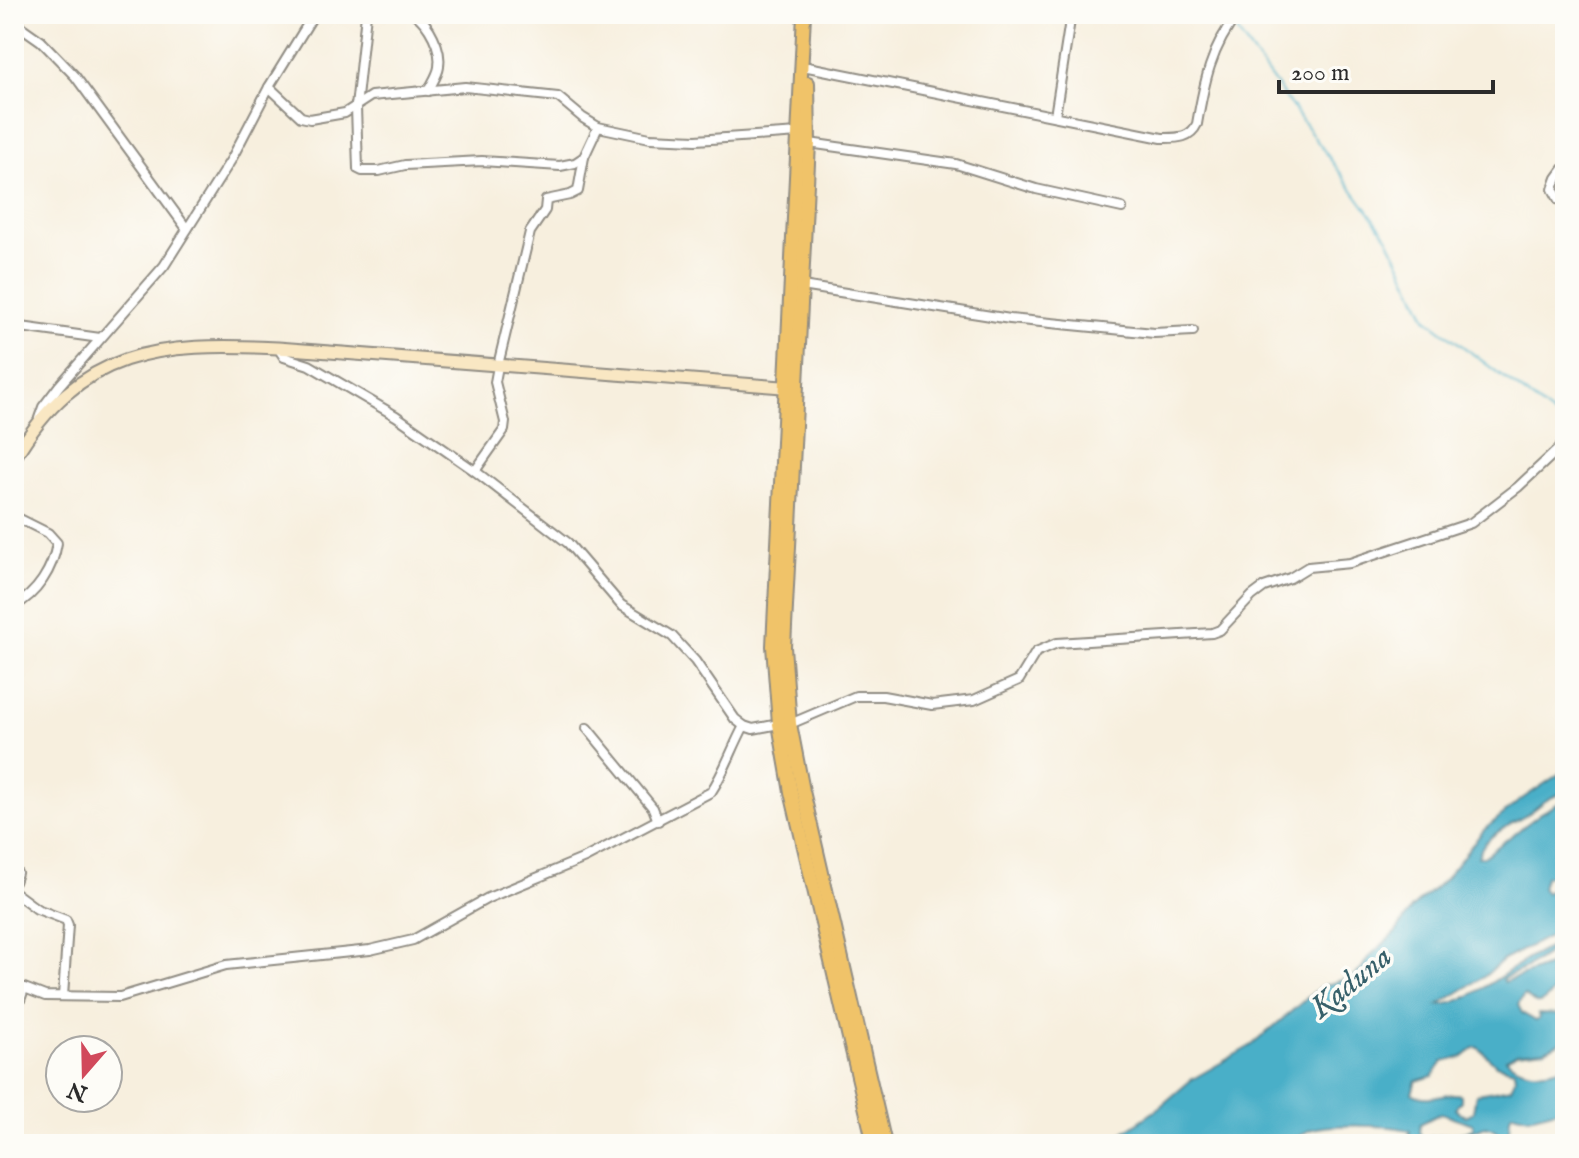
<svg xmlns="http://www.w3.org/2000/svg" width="1579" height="1158" font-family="'IM FELL English',serif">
	<rect width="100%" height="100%" fill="#fdfcf7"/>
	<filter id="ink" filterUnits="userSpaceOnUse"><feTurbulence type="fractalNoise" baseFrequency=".0125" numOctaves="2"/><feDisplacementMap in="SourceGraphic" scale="16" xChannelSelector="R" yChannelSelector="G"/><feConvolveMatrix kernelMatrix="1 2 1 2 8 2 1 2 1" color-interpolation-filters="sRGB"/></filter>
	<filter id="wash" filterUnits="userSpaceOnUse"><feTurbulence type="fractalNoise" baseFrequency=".006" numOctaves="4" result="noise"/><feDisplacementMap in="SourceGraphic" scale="32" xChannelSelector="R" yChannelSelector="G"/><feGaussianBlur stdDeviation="1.8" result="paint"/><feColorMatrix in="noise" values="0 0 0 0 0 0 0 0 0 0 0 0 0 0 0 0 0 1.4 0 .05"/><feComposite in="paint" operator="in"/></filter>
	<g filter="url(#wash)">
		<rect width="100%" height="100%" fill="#f7efde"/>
		<path fill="#49afc8" stroke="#3a6d7a" stroke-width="2" fill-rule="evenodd" d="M1565,770V871L1545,877L1542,888L1546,893L1565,882V928L1503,960L1485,976L1438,1005C1481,1003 1520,952 1565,943V948L1550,952L1526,968L1502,979L1504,982L1565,960V969L1550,975L1551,978L1561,981C1558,987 1543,1006 1536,1003C1531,1002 1529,997 1524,995L1518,1005L1522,1013L1536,1021L1539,1019L1538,1014L1563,1015L1557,1008L1559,1005L1565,1006V1040L1545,1050L1517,1053L1506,1059C1522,1074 1545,1074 1565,1066V1108L1529,1117L1512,1113L1510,1117L1508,1144H1503C1502,1133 1496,1129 1485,1126L1464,1135L1408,1144L1410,1131C1395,1124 1326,1124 1310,1130C1302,1133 1296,1139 1290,1144H1106L1155,1111L1191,1080L1252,1045L1320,987L1351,977L1360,971L1368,958L1396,932L1411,909L1445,879L1484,830L1519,801ZM1560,794L1563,795V801L1541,813L1484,857H1478C1484,833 1514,825 1532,811C1544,802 1546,799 1560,794ZM1475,1047L1479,1048L1496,1065L1514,1070L1515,1078L1511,1088L1476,1094L1473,1112L1466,1116L1455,1109L1461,1101V1095C1443,1090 1429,1104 1412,1093L1416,1081L1433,1076L1443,1062L1463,1057ZM1441,1113L1473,1124L1474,1128L1466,1132L1423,1138L1419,1132L1420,1124Z"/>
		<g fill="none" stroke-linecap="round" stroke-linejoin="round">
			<polyline stroke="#49afc8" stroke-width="2" points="1235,26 1241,37 1388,238 1427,319 1565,424"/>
		</g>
	</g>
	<g filter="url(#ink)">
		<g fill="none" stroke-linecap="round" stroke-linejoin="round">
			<defs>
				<g id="street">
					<polyline points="366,14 356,107 358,169 362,171 379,171 405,165 482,161 560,166 575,163 584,157 598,127"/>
					<path d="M415,14C429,24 442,48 439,67C438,75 432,83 428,91"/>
					<polyline points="14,22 41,41 75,76 187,229"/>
					<path d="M808,67L1162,138C1176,138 1190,139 1197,124C1204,83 1211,47 1238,14"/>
					<polyline points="269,87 301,117 310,119 345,113 371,96 465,87 558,97 583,118 598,127 650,138 696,140 799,133"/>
					<polyline points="1055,116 1071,14"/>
					<polyline points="809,143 956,164 1036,189 1122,208"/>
					<polyline points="1565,167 1557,178 1553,189 1559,200 1565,204"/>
					<polyline points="802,286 1010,319 1154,333 1193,331"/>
					<polyline points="14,326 100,338"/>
					<polyline points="278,348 284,357 309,365 396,416 475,471 568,543 621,605 672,636 695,661 735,719 744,726 753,729 779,724"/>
					<polyline points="39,418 43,407 59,386 164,266 231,160 269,87 314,14"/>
					<polyline points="475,471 504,430 505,422 495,382 499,361 530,232 545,210 546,200 570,195 578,191 584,157"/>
					<path d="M14,516L48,533L57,543C53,569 37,594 14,606"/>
					<polyline points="790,724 856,696 883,696 932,705 974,700 1019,680 1036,652 1057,643 1212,633 1220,630 1252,596 1264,587 1290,578 1308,567 1350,563 1471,523 1518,487 1565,443"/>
					<polyline points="587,728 653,808 658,821"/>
					<polyline points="14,872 17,873 14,882"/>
					<polyline points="14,892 37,909 66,920 68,925 63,996"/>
					<path d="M14,984L45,996L120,997L226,965L370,950L413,940L488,898L585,858L711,792C725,771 732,748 744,726"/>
					<polyline points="14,1017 24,989"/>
				</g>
				<path id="secondary" d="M14,459C79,348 160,342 278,348L795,388"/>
				<g id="primary">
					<polyline points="804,14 773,646 779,724 791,792 874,1144"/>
					<polyline points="808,83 809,143 784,647 790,724 803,791 885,1144"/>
				</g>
			</defs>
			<use href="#street" stroke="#918d84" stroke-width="12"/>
			<use href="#secondary" stroke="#918d84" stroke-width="15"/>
			<use href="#primary" stroke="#918d84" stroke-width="16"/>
			<use href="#street" stroke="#fff" stroke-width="8"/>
			<use href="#secondary" stroke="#f9e7c3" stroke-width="11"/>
			<use href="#primary" stroke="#f0c369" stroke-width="12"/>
		</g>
	</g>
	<g text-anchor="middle" stroke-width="7" stroke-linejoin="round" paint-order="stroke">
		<g font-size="32" font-style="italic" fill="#37606a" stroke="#fdfcf7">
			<text transform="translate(1350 981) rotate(-39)" y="11">Kaduna</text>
		</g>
	</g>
	<rect width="1579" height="1158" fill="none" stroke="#fdfcf7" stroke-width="48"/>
	<g transform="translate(84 1074) rotate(200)"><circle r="38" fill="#fdfcf7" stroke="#a9a8a5" stroke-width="2"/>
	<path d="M0-6L14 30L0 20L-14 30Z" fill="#d1495b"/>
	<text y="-12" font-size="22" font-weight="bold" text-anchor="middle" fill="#2b2b2b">N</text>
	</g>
	<path d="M1279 80v12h214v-12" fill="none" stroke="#2b2b2b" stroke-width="4"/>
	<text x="1291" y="80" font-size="24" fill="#2b2b2b" stroke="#fdfcf7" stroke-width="6" paint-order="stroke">200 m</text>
</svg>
